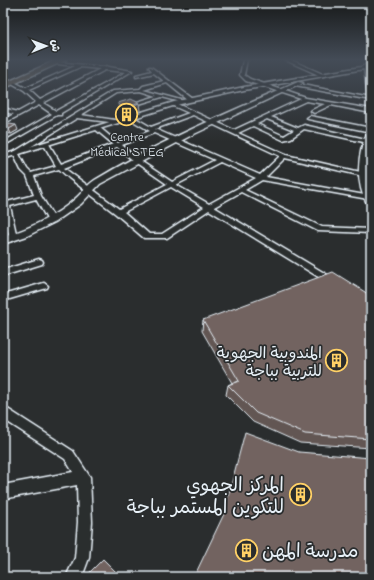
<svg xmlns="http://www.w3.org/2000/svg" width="374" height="580" font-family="'Indie Flower','Playpen Sans Arabic',sans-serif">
	<rect width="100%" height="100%" fill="#2a2d2e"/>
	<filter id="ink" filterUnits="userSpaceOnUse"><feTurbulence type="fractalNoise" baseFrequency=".025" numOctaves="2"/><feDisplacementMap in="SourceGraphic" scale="8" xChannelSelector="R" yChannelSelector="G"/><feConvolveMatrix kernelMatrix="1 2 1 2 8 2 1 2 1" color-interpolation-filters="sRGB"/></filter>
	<g filter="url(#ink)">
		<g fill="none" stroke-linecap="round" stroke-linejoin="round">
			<defs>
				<g id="street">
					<path d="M243,60H247L244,75L250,79L306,98L371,109V113L331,105L314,113L311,111L312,110L325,104L306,101L271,117L298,128L304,125L370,140V142L368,143L304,129L291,138L283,140L253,126L238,133L286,155L365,173V175L363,176L285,158L266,177L370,196V198L368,199L262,180L245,190L322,227L371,229V233L318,231L241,192L214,207L336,280L337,282L336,284H330L209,210L167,238H144L116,214L69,178L59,169L34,176L41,196L55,219L54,221H48L36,199L10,206L17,238L13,241L10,240L3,208V201L7,202L34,195L27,176L21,170L13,153L14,152L113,91L140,89L143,86L164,81L154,73L136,77V75L152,71L149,67H151L193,99V101H189L167,83L144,90L185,101V103L162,97L129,107H127V105L157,96L141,91L116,93L81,115L115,120L118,122L117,123L77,118L19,154L27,169L31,173L56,166L44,145L45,144H49L61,164L113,144L95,129V127H99L118,143L150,131L128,118V116H132L151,127L189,113L171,105V103H175L234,130L301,99L246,81L240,75ZM193,115L280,156L260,175L155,129ZM267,119L294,130L284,136L257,124ZM154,133L215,160L172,182L139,160L122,145ZM117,147L135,162L167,184L119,209L64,168ZM220,162L256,178L209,204L176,185ZM171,187L204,207L162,234H149L124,212Z"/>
					<polygon points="285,60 291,60 325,75 321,76"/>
					<path d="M57,62L104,67L107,66L109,67L132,71L61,113V115H57L3,146V142L52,114L39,105L3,124V120L14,114L3,112V108L18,112L36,102L24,91L10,83L14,82L26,88L75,66L58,64ZM80,67L100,69L40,100L29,90ZM105,70L126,72L56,111L43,103Z"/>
					<polygon points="297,84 371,98 371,100 295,86"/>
					<polygon points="310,116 371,128 371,132 308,119 307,118"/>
					<polygon points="39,259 42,260 43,262 42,264 3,276 3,270"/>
					<polygon points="44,283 48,286 47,288 3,301 3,295"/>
					<polygon points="3,406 73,451 90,477 92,522 89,558 82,577 66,577 75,558 78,522 77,485 3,499 3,485 73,472 65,459 3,419"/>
				</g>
				<g id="secondary">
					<polygon points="371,62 371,66 369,67 371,98 368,96 364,69 244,90 176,105 3,159 3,155 174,102 244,87 361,67"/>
					<path d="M298,82L303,83L190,136L100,184L81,204L55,222L27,236L3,244V237C28,229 55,217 75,199C82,193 87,185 95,180C159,141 230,112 298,82Z"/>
					<path d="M368,132H371L367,169L371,192V206L368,205C355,184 357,153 368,132Z"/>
				</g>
				<polygon id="highway" points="56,60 66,60 3,89 3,84"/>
			</defs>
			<use href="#street" stroke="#e8f1f8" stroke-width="3"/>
			<use href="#secondary" stroke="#e8f1f8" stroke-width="3"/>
			<use href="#highway" stroke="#e8f1f8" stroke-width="3"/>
			<use href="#street" fill="#2a2d2e" fill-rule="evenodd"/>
			<use href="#secondary" fill="#2a2d2e" fill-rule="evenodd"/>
			<use href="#highway" fill="#746a5a" fill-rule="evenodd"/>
		</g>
		<g fill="#625653" stroke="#e8f1f8">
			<polygon points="118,103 140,111 123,117 119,110"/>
			<polygon points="3,121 7,125 18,130 11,134 5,133 7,137 3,130"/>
			<polygon points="371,298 371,448 300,443 253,422 226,395 228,385 232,383 202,331 203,320"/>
		</g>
		<g fill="#504643" stroke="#e8f1f8">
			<polygon points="139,103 140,111 123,117 123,109"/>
			<polygon points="6,122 8,127 3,128 3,124"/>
			<polygon points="16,125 18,130 11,134 9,129"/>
			<polygon points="5,132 7,137 3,139 3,133"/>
		</g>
		<g fill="#726460" stroke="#e8f1f8">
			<polygon points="131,99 139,103 123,109 118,103"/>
			<polygon points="9,124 16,125 9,129 3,128 3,127"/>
			<polygon points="333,272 365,292 371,298 371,439 305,434 256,413 228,385 239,381 203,320"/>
			<polygon points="245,432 299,452 371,458 371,577 194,577 223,516"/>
			<polygon points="103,559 121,577 85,577"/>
		</g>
	</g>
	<linearGradient id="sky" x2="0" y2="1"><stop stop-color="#171919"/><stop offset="0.42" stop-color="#444c57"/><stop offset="1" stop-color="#444c57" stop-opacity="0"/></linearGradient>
	<rect width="374" height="142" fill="url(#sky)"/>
	<defs>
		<symbol id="building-ring" viewBox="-11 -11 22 22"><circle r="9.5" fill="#2a2d2e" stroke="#ffd166" stroke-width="1.5"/><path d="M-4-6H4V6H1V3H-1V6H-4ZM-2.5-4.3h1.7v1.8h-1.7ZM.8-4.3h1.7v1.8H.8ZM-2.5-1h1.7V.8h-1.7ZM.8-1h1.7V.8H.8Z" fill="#ffd166"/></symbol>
	</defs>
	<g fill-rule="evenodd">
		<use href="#building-ring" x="114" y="102" width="25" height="25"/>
		<use href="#building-ring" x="324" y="348" width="25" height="25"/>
		<use href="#building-ring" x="288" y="482" width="25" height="25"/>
		<use href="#building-ring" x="234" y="538" width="25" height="25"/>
	</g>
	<g text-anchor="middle" stroke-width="3.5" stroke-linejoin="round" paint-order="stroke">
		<g font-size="13" fill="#e8f1f8" stroke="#2a2d2e">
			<text x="127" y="141">Centre<tspan x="127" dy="15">Médical STEG</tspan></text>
		</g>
		<g font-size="16" fill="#e8f1f8" stroke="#2a2d2e" text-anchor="end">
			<text x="322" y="358">المندوبية الجهوية<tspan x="322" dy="18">للتربية بباجة</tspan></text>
		</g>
		<g font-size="19" fill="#e8f1f8" stroke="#2a2d2e" text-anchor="end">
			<text x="284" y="491">المركز الجهوي<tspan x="284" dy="22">للتكوين المستمر بباجة</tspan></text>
			<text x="262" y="557" text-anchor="start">مدرسة المهن</text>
		</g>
	</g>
	<rect width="374" height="580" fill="none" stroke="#2a2d2e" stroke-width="16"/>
	<rect x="8" y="8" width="358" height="564" fill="none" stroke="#e8f1f8" stroke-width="1.5" filter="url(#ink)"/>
	<g transform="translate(46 46) rotate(89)" stroke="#2a2d2e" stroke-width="3" paint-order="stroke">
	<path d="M0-3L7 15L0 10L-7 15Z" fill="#e8f1f8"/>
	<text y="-6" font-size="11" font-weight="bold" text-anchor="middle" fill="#e8f1f8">ش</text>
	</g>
</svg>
